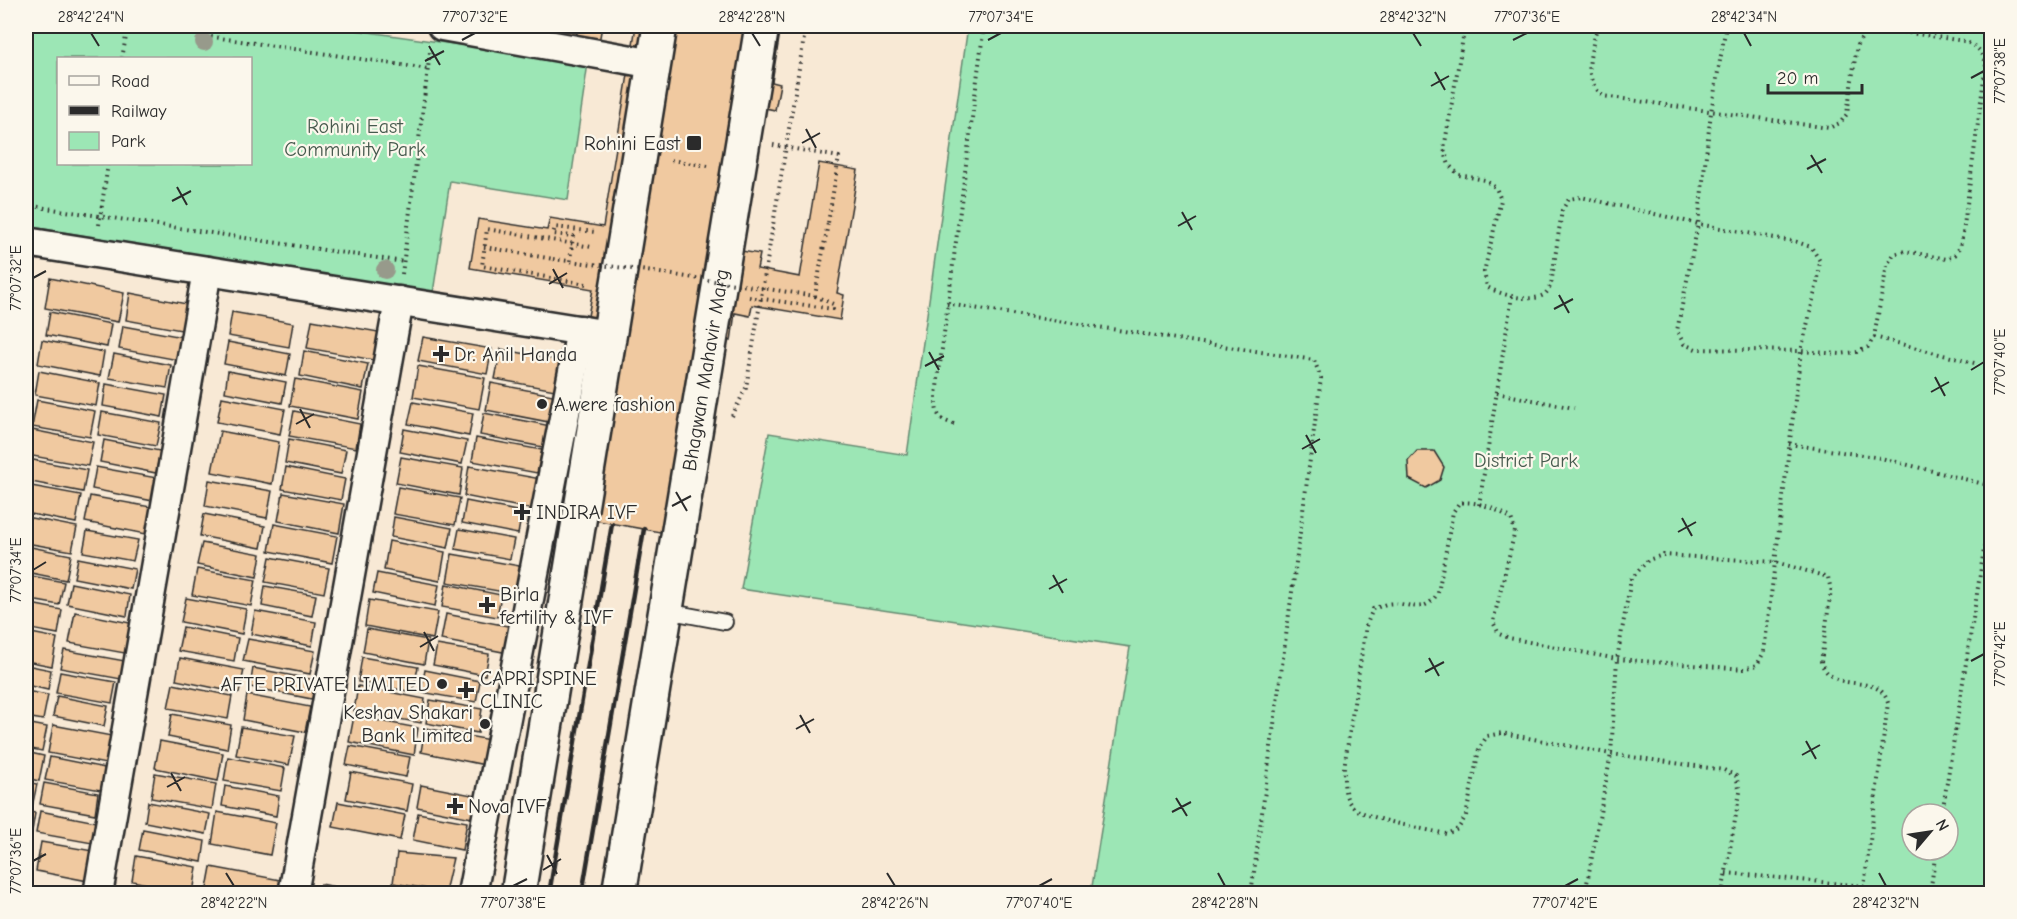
<svg xmlns="http://www.w3.org/2000/svg" width="2017" height="919" font-family="'Comic Neue',sans-serif">
	<rect width="100%" height="100%" fill="#f8e9d5"/>
	<filter id="ink" filterUnits="userSpaceOnUse"><feTurbulence type="fractalNoise" baseFrequency=".0167" numOctaves="2"/><feDisplacementMap in="SourceGraphic" scale="12" xChannelSelector="R" yChannelSelector="G"/><feConvolveMatrix kernelMatrix="1 2 1 2 8 2 1 2 1" color-interpolation-filters="sRGB"/></filter>
	<g filter="url(#ink)">
		<g fill="#9ce6b5" stroke="#648870" stroke-width="1.5" fill-rule="evenodd">
			<path d="M26,26H326L588,63L568,200L450,181L433,293L26,226ZM58,58H250V164H58Z"/>
			<path d="M968,26H1991V893H1091L1130,647L741,589L769,433L907,455ZM1912,814H1948V850H1912Z"/>
		</g>
		<g fill="#f0c9a0" stroke="#2b2b2b" stroke-width="1.5">
			<polygon points="530,26 553,26 552,34 529,30"/>
			<polygon points="554,26 578,26 576,38 553,34"/>
			<polygon points="578,26 602,26 599,43 576,39"/>
			<polygon points="636,26 781,26 772,82 780,84 775,110 765,108 741,251 760,254 757,269 800,277 819,163 858,170 837,293 844,295 840,320 752,305 750,316 735,313 731,341 704,336 671,534 587,519 619,322 588,316 593,289 470,268 478,219 547,230 550,218 603,227"/>
			<polygon points="50,278 124,293 118,322 45,308"/>
			<polygon points="130,293 197,306 192,332 126,320"/>
			<polygon points="50,312 111,324 107,347 46,335"/>
			<polygon points="232,312 293,323 289,347 228,336"/>
			<polygon points="312,320 384,333 379,361 307,348"/>
			<polygon points="123,326 183,337 178,360 119,349"/>
			<polygon points="423,337 492,349 487,374 418,361"/>
			<polygon points="42,340 104,352 100,376 38,364"/>
			<polygon points="228,342 290,354 286,376 224,364"/>
			<polygon points="501,349 566,362 560,391 495,379"/>
			<polygon points="304,351 368,364 363,389 300,376"/>
			<polygon points="114,354 171,365 167,388 109,378"/>
			<polygon points="418,366 485,378 479,409 413,397"/>
			<polygon points="39,371 100,383 96,406 35,395"/>
			<polygon points="228,371 286,382 282,403 225,392"/>
			<polygon points="295,379 363,392 358,419 290,406"/>
			<polygon points="491,383 558,396 554,423 486,410"/>
			<polygon points="106,384 166,395 162,417 103,406"/>
			<polygon points="222,397 285,409 280,434 217,422"/>
			<polygon points="37,400 95,411 90,437 32,427"/>
			<polygon points="413,402 473,413 469,436 408,424"/>
			<polygon points="294,411 360,424 356,448 289,436"/>
			<polygon points="102,412 161,423 156,446 98,435"/>
			<polygon points="484,413 551,426 548,448 480,435"/>
			<polygon points="404,429 467,441 462,464 400,452"/>
			<polygon points="32,430 93,442 88,466 27,455"/>
			<polygon points="220,431 279,442 272,484 212,472"/>
			<polygon points="476,438 542,450 537,473 472,461"/>
			<polygon points="289,439 346,450 341,474 285,463"/>
			<polygon points="104,440 160,451 156,473 100,462"/>
			<polygon points="1417,451 1434,451 1444,467 1440,480 1426,488 1409,479 1408,461"/>
			<polygon points="401,457 463,468 459,495 396,483"/>
			<polygon points="28,459 87,470 83,492 26,481"/>
			<polygon points="469,466 541,479 535,510 464,496"/>
			<polygon points="96,467 157,478 153,501 92,489"/>
			<polygon points="286,467 345,479 341,500 282,489"/>
			<polygon points="209,480 272,491 267,518 205,506"/>
			<polygon points="26,485 81,495 76,523 26,513"/>
			<polygon points="398,487 460,498 455,525 393,514"/>
			<polygon points="283,493 344,504 339,533 278,521"/>
			<polygon points="90,496 151,507 146,534 85,522"/>
			<polygon points="466,501 522,512 518,534 462,523"/>
			<polygon points="204,514 265,526 261,548 200,536"/>
			<polygon points="26,517 77,527 72,551 26,543"/>
			<polygon points="394,517 452,528 448,548 391,537"/>
			<polygon points="274,524 337,536 332,563 269,551"/>
			<polygon points="459,529 514,539 510,559 455,549"/>
			<polygon points="87,531 138,540 133,561 83,552"/>
			<polygon points="389,541 445,552 440,581 384,570"/>
			<polygon points="202,543 261,554 257,577 197,565"/>
			<polygon points="26,546 71,555 66,580 26,572"/>
			<polygon points="452,554 520,566 515,594 447,582"/>
			<polygon points="270,557 329,568 324,593 265,582"/>
			<polygon points="78,558 135,569 131,589 74,578"/>
			<polygon points="197,569 256,580 251,606 192,595"/>
			<polygon points="377,573 439,585 435,606 373,593"/>
			<polygon points="26,575 64,582 59,605 26,599"/>
			<polygon points="71,583 130,595 127,616 67,604"/>
			<polygon points="446,584 501,595 497,617 442,607"/>
			<polygon points="265,586 316,595 312,616 262,606"/>
			<polygon points="186,598 246,609 242,634 181,622"/>
			<polygon points="369,600 438,612 433,639 365,626"/>
			<polygon points="26,603 62,610 58,634 26,628"/>
			<polygon points="255,611 316,622 312,646 251,634"/>
			<polygon points="75,612 135,624 130,654 69,643"/>
			<polygon points="446,614 513,627 508,653 441,640"/>
			<polygon points="183,627 238,638 234,661 178,651"/>
			<polygon points="367,629 428,640 424,664 363,652"/>
			<polygon points="26,632 57,638 52,666 26,661"/>
			<polygon points="248,639 315,651 310,674 243,661"/>
			<polygon points="437,645 489,654 485,675 433,665"/>
			<polygon points="64,650 125,661 121,679 60,668"/>
			<polygon points="362,657 418,667 413,692 358,682"/>
			<polygon points="180,658 244,670 239,693 176,680"/>
			<polygon points="26,665 51,670 48,690 26,685"/>
			<polygon points="253,668 315,680 312,699 250,687"/>
			<polygon points="425,670 480,681 476,702 421,692"/>
			<polygon points="60,672 116,682 112,703 56,693"/>
			<polygon points="173,684 232,696 228,719 168,708"/>
			<polygon points="358,686 425,699 421,723 354,711"/>
			<polygon points="26,691 48,695 43,720 26,717"/>
			<polygon points="247,695 310,707 305,732 243,720"/>
			<polygon points="57,696 108,706 104,726 53,716"/>
			<polygon points="430,700 482,709 478,733 426,723"/>
			<polygon points="172,714 231,725 227,749 168,737"/>
			<polygon points="354,716 418,728 414,755 349,742"/>
			<polygon points="26,723 47,727 42,751 26,748"/>
			<polygon points="53,725 117,737 111,765 48,753"/>
			<polygon points="241,727 295,736 289,765 236,755"/>
			<polygon points="425,728 490,740 485,765 421,752"/>
			<polygon points="160,741 223,753 218,781 155,768"/>
			<polygon points="350,746 410,757 406,777 346,765"/>
			<polygon points="26,752 44,756 39,781 26,778"/>
			<polygon points="50,757 110,769 106,791 45,780"/>
			<polygon points="228,757 285,768 281,791 224,781"/>
			<polygon points="351,772 412,784 407,811 346,799"/>
			<polygon points="155,773 216,784 212,809 151,798"/>
			<polygon points="26,782 37,784 32,807 26,806"/>
			<polygon points="44,783 98,793 95,814 40,804"/>
			<polygon points="421,785 477,796 472,818 417,807"/>
			<polygon points="225,786 279,796 276,816 222,806"/>
			<polygon points="148,802 210,814 206,834 145,822"/>
			<polygon points="338,802 405,815 400,840 333,827"/>
			<polygon points="26,811 35,813 31,837 26,836"/>
			<polygon points="40,811 96,822 92,843 36,833"/>
			<polygon points="217,812 276,823 270,855 212,844"/>
			<polygon points="418,813 467,822 462,850 413,840"/>
			<polygon points="143,829 205,841 202,862 139,850"/>
			<polygon points="26,841 30,842 26,866"/>
			<polygon points="41,842 93,851 88,881 36,871"/>
			<polygon points="397,853 453,858 445,892 393,883"/>
			<polygon points="136,856 197,867 193,893 132,881"/>
			<polygon points="211,867 286,881 284,894 206,894"/>
			<polygon points="321,884 369,894 319,894"/>
		</g>
		<g fill="none" stroke-linecap="round" stroke-linejoin="round">
			<defs>
				<polyline id="service" points="666,611 725,622"/>
				<g id="minor">
					<polyline points="442,26 654,64"/>
					<polyline points="26,242 609,335"/>
					<polyline points="98,894 207,271"/>
					<polyline points="293,894 399,301"/>
					<polyline points="472,894 581,330"/>
				</g>
				<g id="secondary">
					<polyline points="518,894 660,26"/>
					<path id="s1" d="M619,894L762,26"/>
				</g>
			</defs>
			<use href="#service" stroke="#2b2b2b" stroke-width="18"/>
			<use href="#minor" stroke="#2b2b2b" stroke-width="33"/>
			<use href="#secondary" stroke="#2b2b2b" stroke-width="38"/>
			<g stroke="#2b2b2b" stroke-width="4" stroke-dasharray="1.5 4.5" stroke-linecap="butt">
				<polyline points="140,26 428,69"/>
				<path d="M1465,26L1444,149L1449,165L1459,175L1485,180L1496,188L1501,200L1484,272L1487,287C1499,294 1532,304 1545,294C1548,291 1549,288 1551,285L1562,210L1569,199L1581,197L1698,224L1797,242L1811,247L1820,261L1818,279L1801,351L1764,652L1757,665L1744,669L1617,659L1509,638L1499,634L1493,622L1515,531L1511,518C1496,509 1476,500 1459,503L1453,512L1438,593C1422,618 1408,600 1387,604C1382,605 1377,608 1373,609L1366,626L1344,768C1344,780 1343,795 1351,805C1362,819 1426,829 1446,834L1458,829L1466,816L1479,749L1487,736L1502,733L1611,754L1724,770L1736,776L1740,792L1722,894"/>
				<path d="M1597,26C1592,53 1580,75 1603,96L1829,128L1840,123L1847,114L1857,45L1865,33L1876,28L1964,41C1976,46 1983,51 1986,64L1963,233L1960,247L1955,255L1947,259L1905,251L1894,254L1887,265L1874,337L1868,347L1857,352L1840,354L1801,351L1696,349L1684,344L1677,331L1698,224L1711,112L1726,26"/>
				<polyline points="122,58 128,26"/>
				<polyline points="773,145 839,157 828,223"/>
				<polyline points="671,160 708,166"/>
				<polyline points="26,205 404,262"/>
				<polyline points="99,225 108,164"/>
				<polyline points="484,247 553,259"/>
				<polyline points="570,261 573,236 553,234 555,227 595,232"/>
				<polyline points="402,274 430,52"/>
				<polyline points="586,284 482,266 487,229 592,247"/>
				<polyline points="815,296 833,304"/>
				<polyline points="749,297 833,309 833,304"/>
				<polyline points="947,304 1314,360 1321,378 1251,894"/>
				<polyline points="1874,337 1978,364"/>
				<polyline points="1497,393 1574,408"/>
				<polyline points="732,416 746,388 806,26"/>
				<path d="M954,424C936,419 936,413 936,395L984,26"/>
				<polyline points="1789,444 1881,458 1992,486"/>
				<polyline points="1479,505 1512,296"/>
				<polyline points="1942,814 1992,499"/>
				<polyline points="1726,873 1864,886"/>
				<path d="M1585,894L1611,754L1617,659L1631,579L1648,560L1663,555L1775,562L1828,577L1831,590L1821,662C1834,697 1879,670 1888,703L1863,894"/>
				<polyline points="1930,894 1936,850"/>
			</g>
			<use href="#service" stroke="#fbf7ec" stroke-width="14"/>
			<use href="#minor" stroke="#fbf7ec" stroke-width="28"/>
			<use href="#secondary" stroke="#fbf7ec" stroke-width="33"/>
			<g stroke="#2b2b2b" stroke-width="4.5">
				<polyline points="549,894 612,524"/>
				<polyline points="582,894 644,529"/>
			</g>
			<polyline stroke="#2b2b2b" stroke-width="4" stroke-dasharray="1.5 4.5" stroke-linecap="butt" points="553,259 640,270 815,296 828,223"/>
		</g>
		<g fill="#979a8b">
			<circle cx="204" cy="42" r="9"/>
			<circle cx="385" cy="270" r="9"/>
		</g>
	</g>
	<path fill="none" stroke="#2b2b2b" stroke-width="2" d="M91,33L99,46M752,33L760,46M1413,33L1421,46M1744,33L1751,46M462,40L475,33M988,40L1001,33M1513,40L1527,33M429,46L440,65M425,61L444,51M1435,72L1445,90M1971,78L1984,71M1431,86L1449,76M806,129L816,148M802,143L820,133M1811,155L1822,173M1807,169L1826,159M177,187L187,205M172,201L191,191M1182,212L1192,230M1178,226L1196,216M553,269L563,288M33,278L46,271M549,284L567,273M1559,295L1569,313M1554,309L1573,299M929,352L939,370M925,366L944,356M1971,370L1984,362M1935,377L1945,396M1931,392L1949,382M300,409L310,428M296,424L314,414M1306,435L1316,453M1302,449L1320,439M676,492L687,511M672,506L691,496M1682,518L1692,536M1678,532L1696,522M33,570L46,562M1053,575L1063,593M1049,589L1067,579M424,632L434,651M420,647L438,636M1429,658L1439,676M1971,661L1984,654M1425,672L1444,662M800,715L810,733M796,729L814,719M1806,741L1816,759M1802,755L1820,745M171,773L181,791M167,787L185,777M1176,798L1187,816M1172,812L1191,802M547,855L557,874M33,861L46,854M543,870L561,859M226,873L234,886M887,873L895,886M1218,873L1225,886M1879,873L1886,886M513,886L527,879M1039,886L1052,879M1565,886L1578,879"/>
	<g fill="#2b2b2b" stroke="#fbf7ec" stroke-width="2">
		<rect x="686" y="135" width="16" height="16" rx="3"/>
		<path d="M438 345h6v6h6v6h-6v6h-6v-6h-6v-6h6z"/>
		<circle cx="542" cy="404" r="6"/>
		<path d="M519 503h6v6h6v6h-6v6h-6v-6h-6v-6h6z"/>
		<path d="M484 596h6v6h6v6h-6v6h-6v-6h-6v-6h6z"/>
		<circle cx="442" cy="684" r="6"/>
		<path d="M463 681h6v6h6v6h-6v6h-6v-6h-6v-6h6z"/>
		<circle cx="485" cy="724" r="6"/>
		<path d="M452 797h6v6h6v6h-6v6h-6v-6h-6v-6h6z"/>
	</g>
	<g text-anchor="middle" stroke-width="4.5" stroke-linejoin="round" paint-order="stroke">
		<g font-size="20" fill="#475a4e" stroke="#fbf7ec">
			<text x="355" y="133">Rohini East<tspan x="355" dy="23">Community Park</tspan></text>
			<text x="1526" y="467">District Park</text>
		</g>
		<g font-size="20" fill="#2b2b2b" stroke="#fbf7ec" text-anchor="start">
			<text x="680" y="150" text-anchor="end">Rohini East</text>
			<text x="454" y="361">Dr. Anil Handa</text>
			<text x="554" y="411">A.were fashion</text>
			<text x="536" y="519">INDIRA IVF</text>
			<text x="500" y="601">Birla<tspan x="500" dy="23">fertility &amp; IVF</tspan></text>
			<text x="480" y="685">CAPRI SPINE<tspan x="480" dy="23">CLINIC</tspan></text>
			<text x="430" y="691" text-anchor="end">AFTE PRIVATE LIMITED</text>
			<text x="473" y="719" text-anchor="end">Keshav Shakari<tspan x="473" dy="23">Bank Limited</tspan></text>
			<text x="468" y="813">Nova IVF</text>
		</g>
		<g font-size="20" fill="#2b2b2b" stroke="#fbf7ec">
			<text dy="7" stroke="none"><textPath href="#s1" startOffset="531">Bhagwan Mahavir Marg</textPath></text>
		</g>
	</g>
	<rect width="2017" height="919" fill="none" stroke="#fbf7ec" stroke-width="66"/>
	<rect x="57" y="57" width="195" height="108" fill="#fbf7ec" stroke="#a8a59f" stroke-width="1.5"/>
	<rect x="69" y="76" width="30" height="9" fill="#fbf7ec" stroke="#a8a59f" stroke-width="1.5"/>
	<text x="111" y="87" font-size="18" fill="#2b2b2b">Road</text>
	<rect x="69" y="106" width="30" height="9" fill="#2b2b2b" stroke="#a8a59f" stroke-width="1.5"/>
	<text x="111" y="117" font-size="18" fill="#2b2b2b">Railway</text>
	<rect x="69" y="132" width="30" height="18" fill="#9ce6b5" stroke="#a8a59f" stroke-width="1.5"/>
	<text x="111" y="147" font-size="18" fill="#2b2b2b">Park</text>
	<g transform="translate(1930 832) rotate(61)"><circle r="28" fill="#fbf7ec" stroke="#a8a59f" stroke-width="1.5"/>
	<path d="M0-4.5L10 22L0 15L-10 22Z" fill="#2b2b2b"/>
	<text y="-9" font-size="16" font-weight="bold" text-anchor="middle" fill="#2b2b2b">N</text>
	</g>
	<path d="M1768 84v9h94v-9" fill="none" stroke="#2b2b2b" stroke-width="3"/>
	<text x="1777" y="84" font-size="18" fill="#2b2b2b" stroke="#fbf7ec" stroke-width="4.5" paint-order="stroke">20 m</text>
	<rect x="33" y="33" width="1951" height="853" fill="none" stroke="#2b2b2b" stroke-width="2"/>
	<g font-size="15" text-anchor="middle" fill="#2b2b2b">
		<text x="91" y="22">28°42'24"N</text>
		<text x="475" y="22">77°07'32"E</text>
		<text x="752" y="22">28°42'28"N</text>
		<text x="1001" y="22">77°07'34"E</text>
		<text x="1413" y="22">28°42'32"N</text>
		<text x="1527" y="22">77°07'36"E</text>
		<text x="1744" y="22">28°42'34"N</text>
		<text transform="translate(2000 71) rotate(-90)" y="5">77°07'38"E</text>
		<text transform="translate(16 278) rotate(-90)" y="5">77°07'32"E</text>
		<text transform="translate(2000 362) rotate(-90)" y="5">77°07'40"E</text>
		<text transform="translate(16 570) rotate(-90)" y="5">77°07'34"E</text>
		<text transform="translate(2000 654) rotate(-90)" y="5">77°07'42"E</text>
		<text transform="translate(16 861) rotate(-90)" y="5">77°07'36"E</text>
		<text x="234" y="908">28°42'22"N</text>
		<text x="513" y="908">77°07'38"E</text>
		<text x="895" y="908">28°42'26"N</text>
		<text x="1039" y="908">77°07'40"E</text>
		<text x="1225" y="908">28°42'28"N</text>
		<text x="1565" y="908">77°07'42"E</text>
		<text x="1886" y="908">28°42'32"N</text>
	</g>
</svg>
